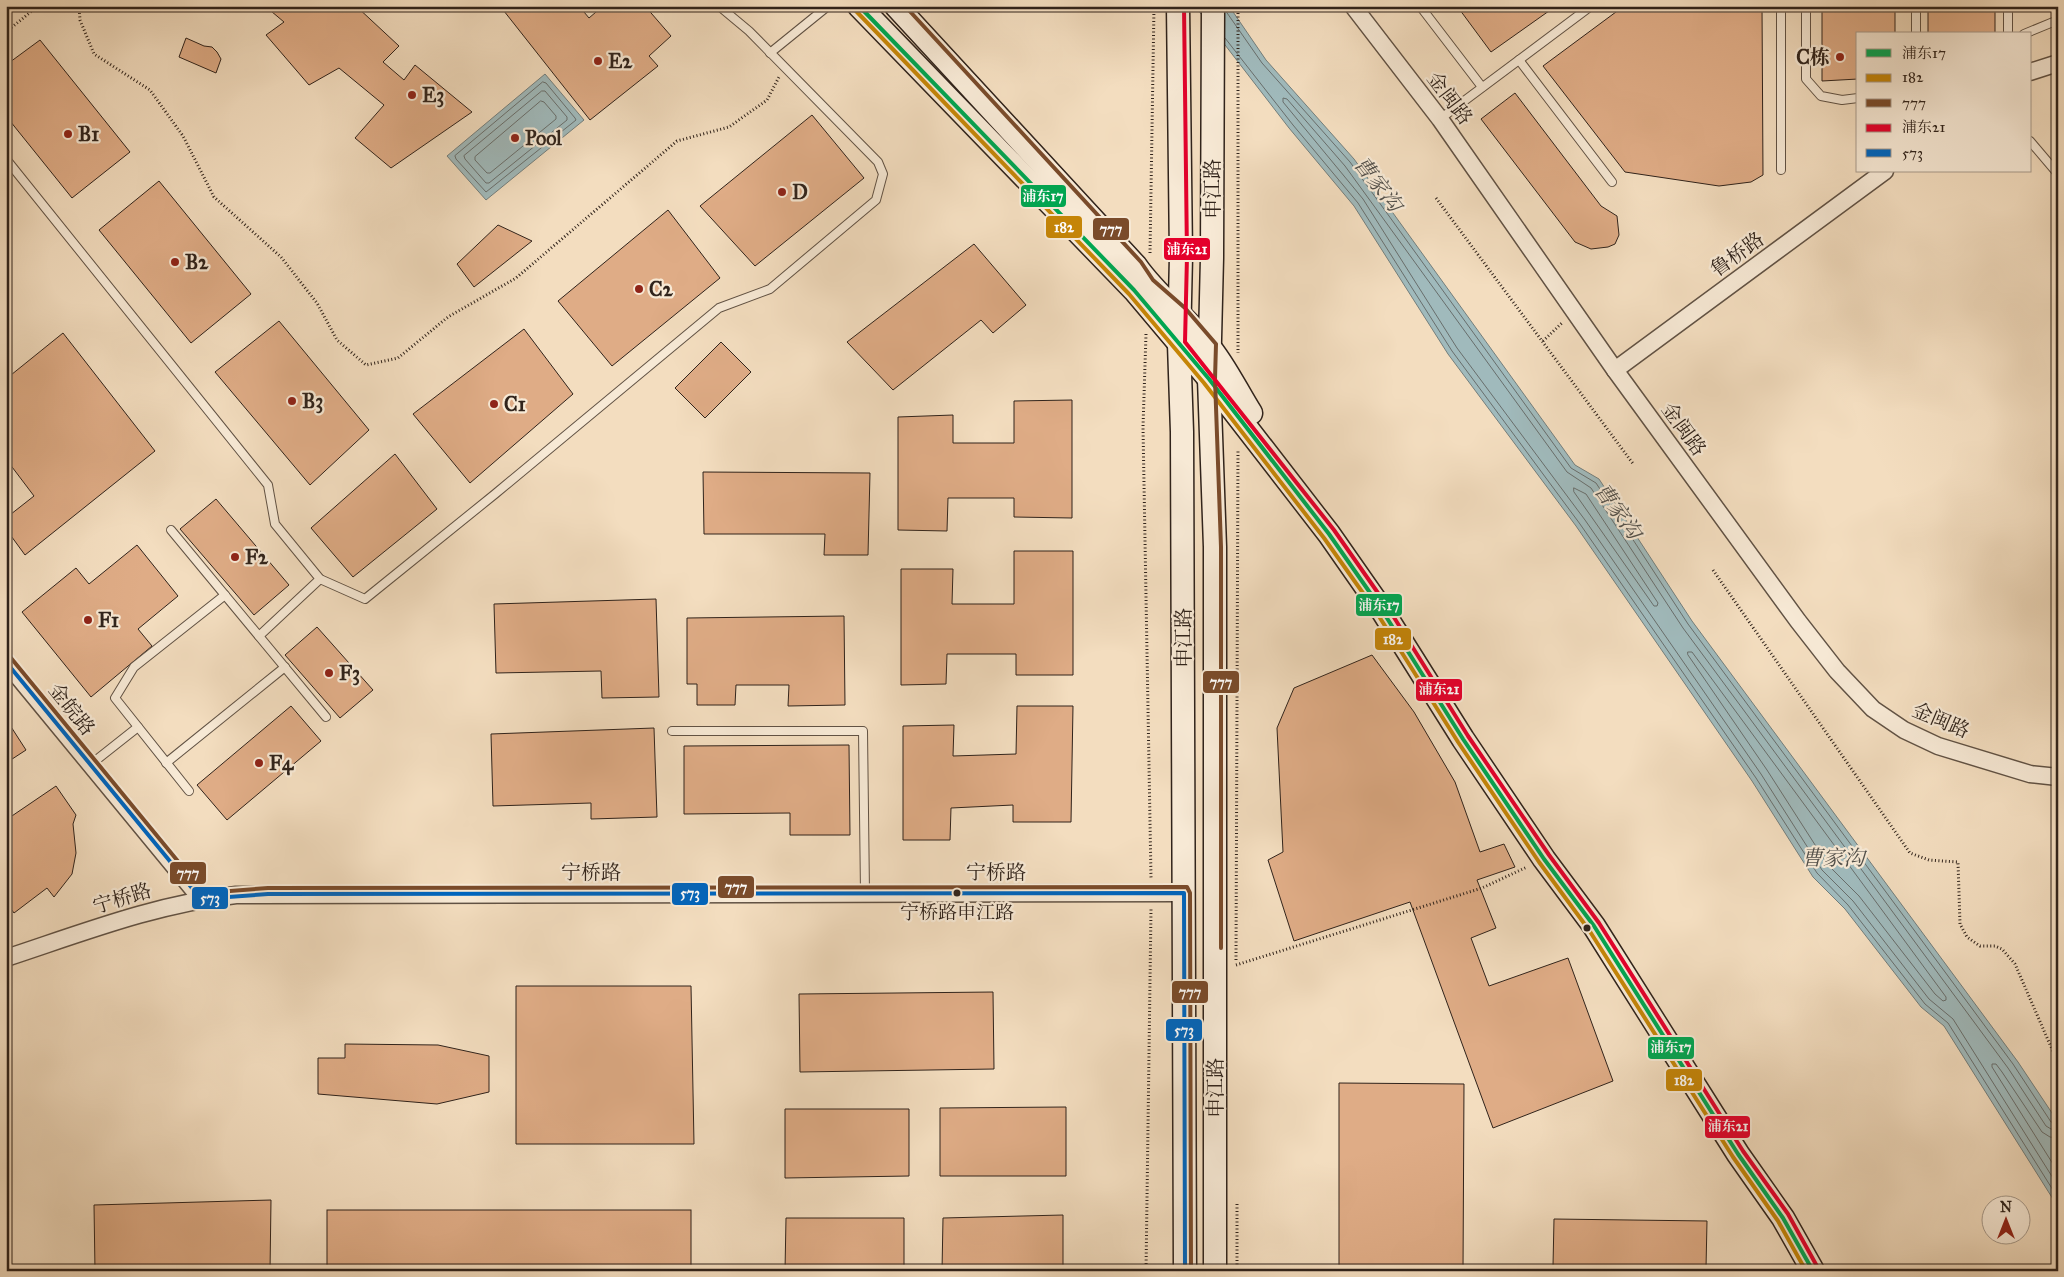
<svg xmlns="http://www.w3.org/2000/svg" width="2064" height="1277" font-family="'IM FELL Great Primer','Noto Serif SC',serif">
	<rect width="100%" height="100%" fill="#f3ddbf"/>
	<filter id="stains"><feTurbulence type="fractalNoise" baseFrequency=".004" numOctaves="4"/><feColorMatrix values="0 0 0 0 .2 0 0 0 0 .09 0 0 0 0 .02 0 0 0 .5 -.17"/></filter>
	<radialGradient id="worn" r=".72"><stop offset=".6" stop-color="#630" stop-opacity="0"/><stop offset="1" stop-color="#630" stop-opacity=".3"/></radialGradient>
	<g fill="#a0babc" stroke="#737e7c">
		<polygon points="1195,6 1229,6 1266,60 1354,159 1575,465 1599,479 1692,621 2018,1062 2058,1122 2058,1207 1944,1026 1921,1007 1845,909 1813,877 1752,781 1576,526 1448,354 1354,206 1289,128"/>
		<polygon points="545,74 584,120 486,200 447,156"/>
	</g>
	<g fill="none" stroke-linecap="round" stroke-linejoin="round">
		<g stroke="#686e6c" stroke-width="1">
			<polyline points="1225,10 1262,63 1350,162 1571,468 1596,483 1688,624 2013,1064 2051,1122 2058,1124"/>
			<polyline points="1225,38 1293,125 1358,203 1452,351 1580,524 1756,778 1817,873 1848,905 1925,1004 1948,1023 2058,1198"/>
			<polygon points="543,82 546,83 575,118 576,120 486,192 456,159 455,156"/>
			<polygon points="542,91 545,91 567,117 567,120 489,183 486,183 465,159 464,156"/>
			<polygon points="541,101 544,102 556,116 556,119 490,173 487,173 475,160 475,157"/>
			<polygon points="1574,488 1586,494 1658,603 1657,606 1654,606 1574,492"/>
			<polygon points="1688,652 1692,652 1946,997 1946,1000 1943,1001 1935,994 1859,896 1828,865 1767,770 1688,655"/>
			<polyline points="2058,1131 2051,1129 2046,1126 2008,1068 1683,628 1591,488 1567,472 1345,166 1287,99 1283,98 1283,102 1363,199 1457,348 1585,520 1761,774 1822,870 1853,901 1929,999 1953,1019 2058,1186"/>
			<polyline points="2058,1138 2050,1137 2042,1132 2002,1072 1996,1064 1992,1064 1992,1067 2058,1172"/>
		</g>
	</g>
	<g fill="#dfac86" stroke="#30231b">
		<polygon points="265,6 356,6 399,46 383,62 404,80 415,65 472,112 391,168 355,138 384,105 339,68 309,85 266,35 284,22"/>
		<polygon points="500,6 579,6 589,18 603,6 645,6 671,36 649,56 658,66 590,120"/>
		<polygon points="1457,6 1556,6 1491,52"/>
		<polygon points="1624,6 1762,6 1763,175 1751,182 1719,186 1625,172 1543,66"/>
		<polygon points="1822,6 1895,6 1895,34 1858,34 1858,79 1822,81"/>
		<rect x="1928" y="6" width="67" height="28"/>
		<polygon points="186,38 204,46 212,47 217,52 221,59 216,73 179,57"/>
		<polygon points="40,40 130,152 72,198 6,116 6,65"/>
		<polygon points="1515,93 1601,206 1617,216 1619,235 1615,244 1608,247 1591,249 1575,242 1481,119"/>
		<polygon points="812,115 864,178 755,266 700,206"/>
		<polygon points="159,181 251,294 191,343 99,230"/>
		<polygon points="668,210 720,278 612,366 558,301"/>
		<polygon points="498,225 532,241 474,287 457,264"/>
		<polygon points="974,244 1026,305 993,333 981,320 893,390 847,342"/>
		<polygon points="279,321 369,430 310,485 215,372"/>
		<polygon points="524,329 573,394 470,483 413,414"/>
		<polygon points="63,333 155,451 25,555 6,529 6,518 34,496 6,459 6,379"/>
		<polygon points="721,342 751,372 705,418 675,388"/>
		<polygon points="1072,400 1072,518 1014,517 1014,498 948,498 947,531 898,530 898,417 953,415 953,443 1014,443 1014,401"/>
		<polygon points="395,454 437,509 353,577 311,528"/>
		<polygon points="703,472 870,473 868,555 824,555 825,534 704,534"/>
		<polygon points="216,499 289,585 254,615 180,529"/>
		<polygon points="137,545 178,596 138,629 152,646 91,697 22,612 76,568 89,584"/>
		<polygon points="1014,551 1073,551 1073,675 1016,675 1016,654 947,654 946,684 901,685 901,569 953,569 952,604 1014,604"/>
		<polygon points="656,599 659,697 602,698 601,671 496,673 494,604"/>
		<polygon points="844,616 845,705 788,706 789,685 736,685 735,705 697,705 697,684 687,684 687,618"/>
		<polygon points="317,627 373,690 340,718 285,655"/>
		<polygon points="1372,655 1414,712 1455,782 1480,852 1504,844 1515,867 1477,880 1496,928 1471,938 1489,986 1568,958 1613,1081 1493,1128 1410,902 1294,941 1268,860 1283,852 1277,728 1294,688"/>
		<polygon points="291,706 321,741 227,820 197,785"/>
		<polygon points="1017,706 1073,706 1071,822 1013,822 1013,805 951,808 950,840 903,840 903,726 954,725 953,756 1016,754"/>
		<polygon points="6,719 26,750 6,763"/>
		<polygon points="654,728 657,817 591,819 591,803 493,806 491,734"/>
		<polygon points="849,745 850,835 790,835 790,813 684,814 684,746"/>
		<polygon points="56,786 76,815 73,824 76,853 72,874 54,897 47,888 14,913 6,902 6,820"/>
		<polygon points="516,986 691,986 694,1144 516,1144"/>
		<polygon points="993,992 994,1069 800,1072 799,994"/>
		<polygon points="345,1044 438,1045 489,1056 489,1092 437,1104 318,1094 318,1058 345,1058"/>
		<polygon points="1339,1083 1464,1084 1463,1271 1339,1271"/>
		<polygon points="1066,1107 1066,1176 940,1176 940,1108"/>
		<polygon points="785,1109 909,1109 909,1176 785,1178"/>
		<polygon points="271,1200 270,1271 95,1271 94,1205"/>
		<rect x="327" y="1210" width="364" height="61"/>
		<polygon points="1063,1215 1063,1271 942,1271 943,1218"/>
		<polygon points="786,1218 904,1218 904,1271 785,1271"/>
		<polygon points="1554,1219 1707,1221 1706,1268 1553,1266"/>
	</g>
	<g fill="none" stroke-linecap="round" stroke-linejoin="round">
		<defs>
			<g id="lane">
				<polyline points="1420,6 1482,87"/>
				<polyline points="1781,6 1781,170"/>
				<polyline points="1806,6 1806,79 1821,96 1842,100 1858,98"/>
				<polyline points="1916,6 1916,34"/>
				<polyline points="2008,6 2008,34"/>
				<polyline points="2024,34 2058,20"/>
				<polyline points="770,53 828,6"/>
				<polyline points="1519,60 1612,182"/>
				<polyline points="1440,119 1591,6"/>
				<polyline points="2030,141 2058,174"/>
				<polyline points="6,159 268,485 275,524 320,579 365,599 495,494 719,308 770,289 876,200 883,174 878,162 749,31 719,6"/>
				<polyline points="171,530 326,717"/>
				<polyline points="259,636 320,579"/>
				<polyline points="672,731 863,731 865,893"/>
				<polyline points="166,763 285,667"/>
				<polyline points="90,765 138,727"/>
				<polyline points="189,791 115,698 134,667 225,595"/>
			</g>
			<g id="street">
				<polyline points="1353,6 1440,119 1615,370 1798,621 1837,671 1873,709 1904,730 1938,746 2030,774 2058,777"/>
				<polyline points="2030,72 2058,63"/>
				<polyline points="1615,370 1885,171"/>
				<polyline points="6,662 201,899"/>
				<path d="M6,958C82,933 156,904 236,895L1184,893"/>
			</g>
			<g id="secondary">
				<polyline points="859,6 1134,290 1209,379 1329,534 1380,607 1463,739 1544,859 1594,926 1738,1154 1783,1218 1813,1271"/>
				<path d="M896,6L1136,266C1156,295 1186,317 1208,345C1225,365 1237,391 1251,413"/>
				<polyline points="1178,6 1181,256 1179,344 1182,432 1185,1271"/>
				<polyline points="1213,6 1212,258 1209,379 1215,547 1215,1271"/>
			</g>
		</defs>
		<use href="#lane" stroke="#615244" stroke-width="10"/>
		<use href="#street" stroke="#615244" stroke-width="19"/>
		<use href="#secondary" stroke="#30231b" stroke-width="25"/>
		<g stroke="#30231b" stroke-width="3" stroke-dasharray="1 2.5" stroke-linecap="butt">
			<polyline points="79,6 80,20 94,54 150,90 183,136 214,197 281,257 317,303 337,340 366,365 398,358 448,317 516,278 677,141 729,127 767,100 779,77"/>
			<polyline points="1238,6 1238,353"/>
			<polyline points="6,32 38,6"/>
			<polyline points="1436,198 1634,465"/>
			<polyline points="1150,253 1154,6"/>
			<polyline points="1146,334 1143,427 1151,878"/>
			<polyline points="1543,341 1563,322"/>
			<polyline points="1713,570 1910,853 1929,860 1958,862 1960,924 1967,937 1980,946 1995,946 2002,949 2015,964 2058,1063"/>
			<polyline points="1236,960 1238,449"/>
			<polyline points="1236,965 1482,888 1527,867"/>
			<polyline points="1237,1204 1237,1271"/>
			<polyline points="1146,1271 1151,909"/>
		</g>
		<use href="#lane" stroke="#f7e9d5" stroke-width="8"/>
		<use href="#street" stroke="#f7e9d5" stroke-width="16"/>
		<use href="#secondary" stroke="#f7e9d5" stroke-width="22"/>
		<defs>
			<polyline id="bus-1" points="859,6 1134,290 1209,379 1329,534 1380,607 1463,739 1544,859 1594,926 1738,1154 1783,1218 1813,1271"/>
			<polyline id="bus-2" points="855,10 1129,294 1204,383 1324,538 1375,610 1458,742 1539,862 1589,930 1733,1157 1778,1221 1806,1271"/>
			<g id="bus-3">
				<polyline points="905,6 1141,262 1153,280 1185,308 1216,344 1215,379 1221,547 1221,948"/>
				<polyline points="11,658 204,893 268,888 1187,887 1190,893 1191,1271"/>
			</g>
			<polyline id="bus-4" points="1184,6 1187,256 1185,342 1334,530 1385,603 1468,736 1549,855 1599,923 1743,1151 1788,1214 1818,1268"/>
			<polyline id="bus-5" points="6,662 201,899 268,894 1184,893 1185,1271"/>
		</defs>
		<use href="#bus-1" stroke="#f7e9d5" stroke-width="8"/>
		<use href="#bus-2" stroke="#f7e9d5" stroke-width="8"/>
		<use href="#bus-3" stroke="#f7e9d5" stroke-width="8"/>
		<use href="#bus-4" stroke="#f7e9d5" stroke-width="8"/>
		<use href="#bus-5" stroke="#f7e9d5" stroke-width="8"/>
		<use href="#bus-1" stroke="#00a651" stroke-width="4"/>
		<use href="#bus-2" stroke="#c58507" stroke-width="4"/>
		<use href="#bus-3" stroke="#7a4b2a" stroke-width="4"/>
		<use href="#bus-4" stroke="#e4002b" stroke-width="4"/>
		<use href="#bus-5" stroke="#0065bd" stroke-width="4"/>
	</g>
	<g fill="#8f2418" stroke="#f7e9d5" stroke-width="2">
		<circle cx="1840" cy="57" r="5"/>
		<circle cx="598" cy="61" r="5"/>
		<circle cx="412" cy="95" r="5"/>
		<circle cx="68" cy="134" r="5"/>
		<circle cx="515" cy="138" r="5"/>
		<circle cx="782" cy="192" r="5"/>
		<circle cx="175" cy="262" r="5"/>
		<circle cx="639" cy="289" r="5"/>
		<circle cx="292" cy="401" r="5"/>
		<circle cx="494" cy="404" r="5"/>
		<circle cx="235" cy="557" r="5"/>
		<circle cx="88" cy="620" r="5"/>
		<circle cx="329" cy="673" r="5"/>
		<circle cx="259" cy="763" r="5"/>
	</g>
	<g fill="#30231b" stroke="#f7e9d5" stroke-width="2">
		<circle cx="957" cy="893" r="4.5"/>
		<circle cx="1587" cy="928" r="4.5"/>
	</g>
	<g text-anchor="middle" stroke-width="4.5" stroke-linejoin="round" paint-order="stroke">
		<g font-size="19" fill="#30231b" stroke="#f7e9d5">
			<text x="957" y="919">宁桥路申江路</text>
		</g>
		<g font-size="20" font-weight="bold" fill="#30231b" stroke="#f7e9d5" text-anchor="start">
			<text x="1830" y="64" text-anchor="end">C栋</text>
			<text x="608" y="68">E2</text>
			<text x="422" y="102">E3</text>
			<text x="78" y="141">B1</text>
			<text x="525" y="145">Pool</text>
			<text x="792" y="199">D</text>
			<text x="185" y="269">B2</text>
			<text x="649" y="296">C2</text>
			<text x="302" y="408">B3</text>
			<text x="504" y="411">C1</text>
			<text x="245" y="564">F2</text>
			<text x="98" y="627">F1</text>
			<text x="339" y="680">F3</text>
			<text x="269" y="770">F4</text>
		</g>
		<g font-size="20" fill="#30231b" stroke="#f7e9d5">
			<text transform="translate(1450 98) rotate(53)" y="7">金闽路</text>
			<text transform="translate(1212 189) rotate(-90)" y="7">申江路</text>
			<text transform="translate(1737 254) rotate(-36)" y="7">鲁桥路</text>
			<text transform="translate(1684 429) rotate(54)" y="7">金闽路</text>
			<text transform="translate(1183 638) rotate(-90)" y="7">申江路</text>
			<text transform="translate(72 709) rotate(51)" y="7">金皖路</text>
			<text transform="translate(1941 720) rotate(23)" y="7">金闽路</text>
			<text x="591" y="879">宁桥路</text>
			<text x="996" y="879">宁桥路</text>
			<text transform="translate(122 898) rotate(-17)" y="7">宁桥路</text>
			<text transform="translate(1215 1088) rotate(-90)" y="7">申江路</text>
		</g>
		<g font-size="21" font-style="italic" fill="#52504b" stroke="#f7e9d5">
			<text transform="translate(1378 184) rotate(52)" y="7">曹家沟</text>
			<text transform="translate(1618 511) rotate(54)" y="7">曹家沟</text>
			<text x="1833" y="865">曹家沟</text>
		</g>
	</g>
	<g stroke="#f7e9d5" stroke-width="2">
		<rect x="1020" y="184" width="47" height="24" rx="5" fill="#00a651"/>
		<rect x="1045" y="215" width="38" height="24" rx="5" fill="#c58507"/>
		<rect x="1092" y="217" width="38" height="24" rx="5" fill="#7a4b2a"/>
		<rect x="1163" y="237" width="48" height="24" rx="5" fill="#e4002b"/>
		<rect x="1355" y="593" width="48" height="24" rx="5" fill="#00a651"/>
		<rect x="1374" y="627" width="38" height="24" rx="5" fill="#c58507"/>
		<rect x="1202" y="670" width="38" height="24" rx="5" fill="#7a4b2a"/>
		<rect x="1415" y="678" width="48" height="24" rx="5" fill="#e4002b"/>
		<rect x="169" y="861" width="38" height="24" rx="5" fill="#7a4b2a"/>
		<rect x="717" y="875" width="38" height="24" rx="5" fill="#7a4b2a"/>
		<rect x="671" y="882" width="38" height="24" rx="5" fill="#0065bd"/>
		<rect x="191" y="886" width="38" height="24" rx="5" fill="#0065bd"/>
		<rect x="1171" y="980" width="38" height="24" rx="5" fill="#7a4b2a"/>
		<rect x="1165" y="1018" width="38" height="24" rx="5" fill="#0065bd"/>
		<rect x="1647" y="1036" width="48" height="24" rx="5" fill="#00a651"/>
		<rect x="1665" y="1068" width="38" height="24" rx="5" fill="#c58507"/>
		<rect x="1704" y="1115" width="47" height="24" rx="5" fill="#e4002b"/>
	</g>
	<g font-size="14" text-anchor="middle" font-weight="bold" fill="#fff">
		<text x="1043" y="201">浦东17</text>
		<text x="1064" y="232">182</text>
		<text x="1111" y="234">777</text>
		<text x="1187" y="254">浦东21</text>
		<text x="1379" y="610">浦东17</text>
		<text x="1393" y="644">182</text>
		<text x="1221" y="687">777</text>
		<text x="1439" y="694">浦东21</text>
		<text x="188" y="878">777</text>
		<text x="736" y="892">777</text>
		<text x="690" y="898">573</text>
		<text x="210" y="903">573</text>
		<text x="1190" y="997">777</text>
		<text x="1184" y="1035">573</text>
		<text x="1671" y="1052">浦东17</text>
		<text x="1684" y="1085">182</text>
		<text x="1728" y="1131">浦东21</text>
	</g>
	<rect width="2064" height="1277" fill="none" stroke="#f3ddbf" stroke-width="25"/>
	<rect x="8" y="8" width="2049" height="1262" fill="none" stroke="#30231b" stroke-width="2.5"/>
	<rect x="12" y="12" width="2039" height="1252" fill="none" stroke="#30231b"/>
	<rect x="1856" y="32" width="175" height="140" fill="#f7e9d5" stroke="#a79a8b"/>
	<rect x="1866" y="49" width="25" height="8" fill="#00a651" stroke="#a79a8b"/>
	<text x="1902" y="58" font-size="15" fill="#30231b">浦东17</text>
	<rect x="1866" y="74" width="25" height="8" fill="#c58507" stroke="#a79a8b"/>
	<text x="1902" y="82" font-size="15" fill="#30231b">182</text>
	<rect x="1866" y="99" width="25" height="8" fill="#7a4b2a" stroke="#a79a8b"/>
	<text x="1902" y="108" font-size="15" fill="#30231b">777</text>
	<rect x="1866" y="124" width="25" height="8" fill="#e4002b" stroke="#a79a8b"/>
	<text x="1902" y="132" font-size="15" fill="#30231b">浦东21</text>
	<rect x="1866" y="149" width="25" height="8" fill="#0065bd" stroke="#a79a8b"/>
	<text x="1902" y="158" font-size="15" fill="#30231b">573</text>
	<g transform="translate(2006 1220)"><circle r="24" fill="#f7e9d5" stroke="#a79a8b"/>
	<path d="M0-4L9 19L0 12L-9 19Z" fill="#8f2418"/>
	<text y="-8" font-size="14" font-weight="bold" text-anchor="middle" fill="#30231b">N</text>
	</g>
	<rect width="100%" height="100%" filter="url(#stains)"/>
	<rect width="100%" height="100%" fill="url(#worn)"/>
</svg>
